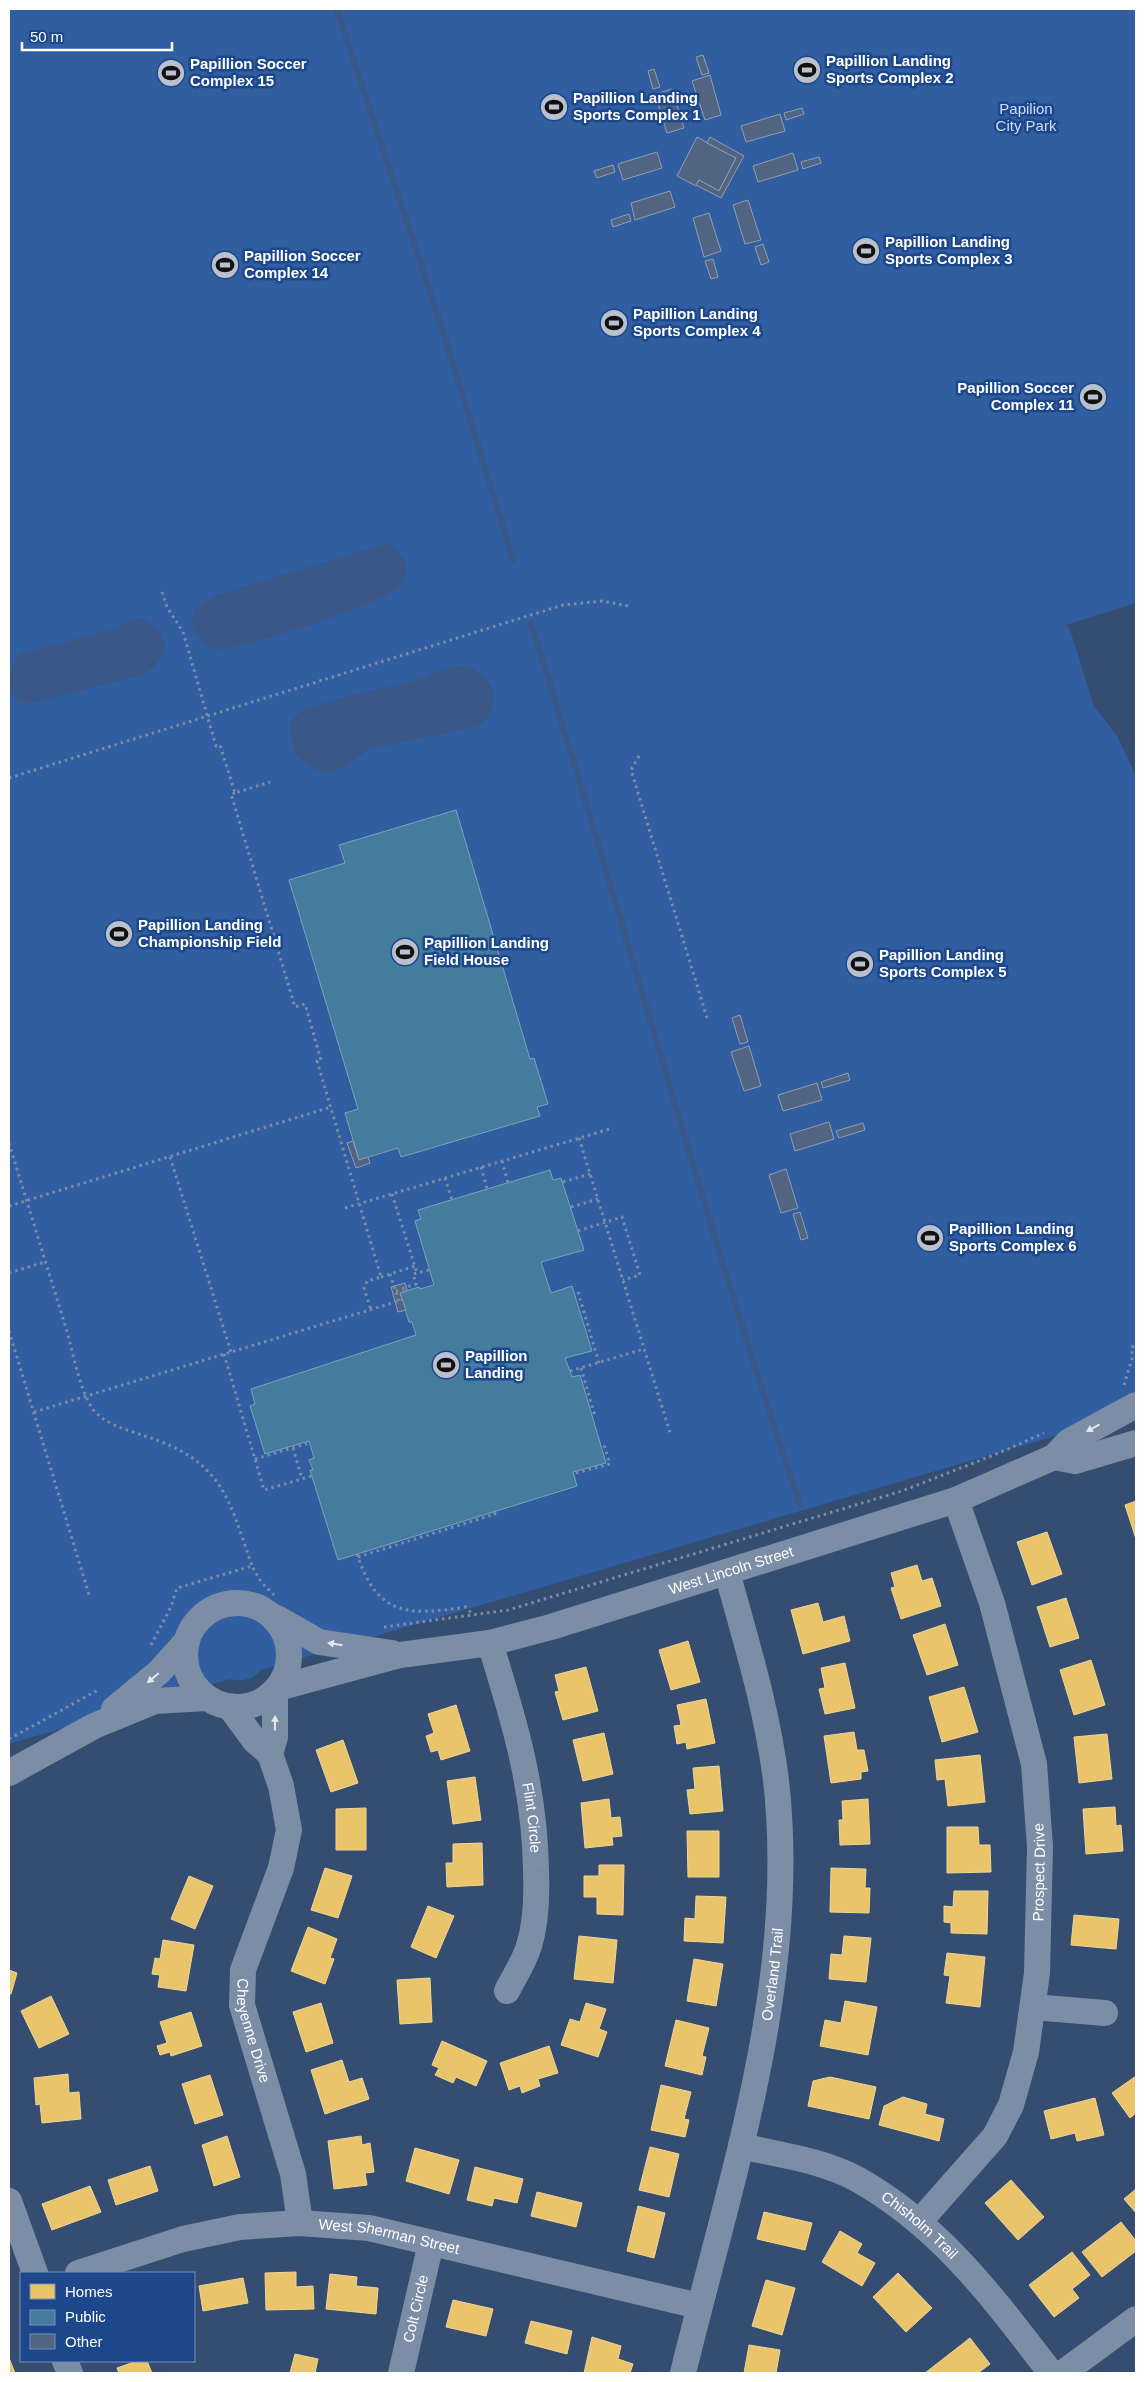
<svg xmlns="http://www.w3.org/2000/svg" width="1145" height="2382" font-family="Arial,sans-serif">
	<rect width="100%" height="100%" fill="#354d71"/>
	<path fill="#315da1" d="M9,9H1136V603L1066,625L1070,630L1094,706L1117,736L1136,776V1412L261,1670C253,1680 241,1682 229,1679L9,1744Z"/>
	<g fill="#395787">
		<path d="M390,544C402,554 412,568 402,584C391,602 243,649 219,649C204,648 195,635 191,622L197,607L217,595L381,545Z"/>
		<path d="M139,618L149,622L162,634L165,644L164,651L155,666L144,674L43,701C35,702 26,705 19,701C3,693 10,665 19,654L96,634Z"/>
		<path d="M465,666C496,677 505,704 478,726L368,749L349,764L329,774C311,768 298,764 293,745C290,736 288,723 296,716C316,699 393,688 421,679C430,676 437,670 446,668C452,666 459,667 465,666Z"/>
	</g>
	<g fill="#e9c46a" stroke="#f0d697">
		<polygon points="1136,1501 1136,1539 1125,1505"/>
		<polygon points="1047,1532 1062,1574 1032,1585 1017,1542"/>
		<polygon points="917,1565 922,1581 932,1578 941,1606 901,1619 891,1588 895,1587 891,1573"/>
		<polygon points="1066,1598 1079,1638 1050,1647 1037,1607"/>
		<polygon points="818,1603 823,1622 844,1616 850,1641 803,1654 791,1610"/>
		<polygon points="945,1624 958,1665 927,1675 913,1635"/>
		<polygon points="688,1641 700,1682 671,1690 659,1650"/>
		<polygon points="1091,1660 1105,1705 1074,1715 1060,1670"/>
		<polygon points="845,1663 855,1708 825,1714 819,1689 825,1688 821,1668"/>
		<polygon points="586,1667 598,1711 563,1720 555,1692 559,1691 555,1675"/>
		<polygon points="964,1687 978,1732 942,1742 929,1697"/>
		<polygon points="706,1699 715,1743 687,1749 686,1742 677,1744 674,1726 681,1725 677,1705"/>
		<polygon points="456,1705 470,1751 441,1760 438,1750 431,1752 426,1736 434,1733 428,1714"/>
		<polygon points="854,1732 857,1750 864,1750 868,1771 861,1772 861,1779 831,1783 824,1736"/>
		<polygon points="604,1733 613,1774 583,1781 573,1740"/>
		<polygon points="1107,1734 1112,1779 1079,1783 1074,1737"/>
		<polygon points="343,1740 358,1783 331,1792 316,1750"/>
		<polygon points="980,1755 985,1802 948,1806 945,1779 937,1780 935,1760"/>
		<polygon points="719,1766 723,1811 690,1814 687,1790 695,1789 693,1768"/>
		<polygon points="475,1777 481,1820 453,1824 447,1781"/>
		<polygon points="609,1799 611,1818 620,1817 622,1836 612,1837 613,1845 585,1848 581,1803"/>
		<polygon points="868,1799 870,1844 840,1845 839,1820 843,1820 842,1801"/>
		<polygon points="1115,1807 1116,1826 1121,1825 1123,1851 1086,1854 1083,1809"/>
		<polygon points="366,1808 366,1850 336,1850 336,1809"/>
		<polygon points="947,1827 978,1827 979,1845 990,1845 991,1872 947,1873"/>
		<polygon points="687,1831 719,1831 719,1877 688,1877"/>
		<polygon points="482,1843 483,1885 447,1887 446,1863 453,1863 453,1844"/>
		<polygon points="599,1865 624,1865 623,1915 597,1914 597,1897 584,1897 584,1876 599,1876"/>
		<polygon points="325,1868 352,1876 338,1918 311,1910"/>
		<polygon points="831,1868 866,1869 865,1888 870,1888 869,1913 830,1912"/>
		<polygon points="189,1876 213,1886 195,1929 171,1919"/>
		<polygon points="954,1891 988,1891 987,1934 951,1933 951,1923 944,1922 944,1906 953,1907"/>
		<polygon points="696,1896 726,1897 723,1943 684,1941 685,1918 695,1919"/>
		<polygon points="428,1906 454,1916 436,1958 411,1947"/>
		<polygon points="1074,1915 1119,1919 1116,1949 1071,1945"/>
		<polygon points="308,1927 337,1939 330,1958 334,1959 325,1984 291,1971"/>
		<polygon points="579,1936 617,1940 613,1983 574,1979"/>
		<polygon points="844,1936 871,1938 866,1982 829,1979 831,1954 842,1955"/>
		<polygon points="163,1940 194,1945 186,1991 158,1987 160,1975 152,1974 155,1958 160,1959"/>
		<polygon points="947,1953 985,1957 980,2007 946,2003 950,1976 944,1975"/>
		<polygon points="694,1959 723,1964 716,2006 687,2001"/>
		<polygon points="9,1970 17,1973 11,1994 9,1994"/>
		<polygon points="430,1978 432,2022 400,2024 397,1980"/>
		<polygon points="51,1996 69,2034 39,2048 21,2011"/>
		<polygon points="845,2001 877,2007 868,2055 820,2046 825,2020 841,2023"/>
		<polygon points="321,2003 333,2043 306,2052 293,2012"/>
		<polygon points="586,2003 606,2009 599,2029 607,2032 598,2057 561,2045 570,2019 580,2022"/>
		<polygon points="191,2012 202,2046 171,2056 170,2052 160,2055 157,2046 167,2043 160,2022"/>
		<polygon points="676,2020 709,2028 702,2056 706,2057 702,2075 665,2066"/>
		<polygon points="442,2041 487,2061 476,2086 456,2077 453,2083 435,2075 439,2068 432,2065"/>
		<polygon points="549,2046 558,2073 538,2079 540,2086 522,2093 520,2086 509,2090 500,2063"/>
		<polygon points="342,2060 349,2082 362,2078 369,2099 325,2114 311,2070"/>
		<polygon points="68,2074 69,2093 79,2092 81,2119 42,2123 40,2104 36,2105 34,2078"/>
		<polygon points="210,2075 223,2115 195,2124 182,2084"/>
		<polygon points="1136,2076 1136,2113 1130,2118 1112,2093"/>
		<polygon points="830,2077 876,2087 869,2119 808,2106 813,2081"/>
		<polygon points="661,2085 691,2092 684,2119 689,2120 685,2137 651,2130"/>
		<polygon points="903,2097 927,2104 925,2114 944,2119 939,2141 879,2125 884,2106"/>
		<polygon points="1095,2098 1104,2135 1077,2141 1075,2133 1051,2139 1044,2111"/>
		<polygon points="227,2136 240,2177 214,2186 202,2145"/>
		<polygon points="361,2136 362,2145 370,2143 374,2172 365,2173 367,2185 334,2189 328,2141"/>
		<polygon points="650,2147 679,2154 669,2197 639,2190"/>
		<polygon points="415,2148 459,2160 449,2194 406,2181"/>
		<polygon points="150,2166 158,2191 116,2205 108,2180"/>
		<polygon points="475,2167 523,2179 517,2203 494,2198 492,2206 467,2200"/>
		<polygon points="1011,2180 1044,2217 1018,2240 985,2203"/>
		<polygon points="90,2186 101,2212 52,2230 42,2204"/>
		<polygon points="1136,2189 1136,2213 1124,2199"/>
		<polygon points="537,2192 582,2203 576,2227 531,2216"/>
		<polygon points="638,2206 665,2213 654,2258 627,2251"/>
		<polygon points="764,2212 812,2223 805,2250 757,2239"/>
		<polygon points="1121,2222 1136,2241 1136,2251 1102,2277 1082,2252"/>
		<polygon points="840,2231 862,2244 857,2253 875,2263 862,2286 822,2262"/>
		<polygon points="1072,2252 1090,2275 1072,2289 1079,2298 1054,2317 1029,2285"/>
		<polygon points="296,2272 296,2287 313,2286 314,2309 266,2310 265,2273"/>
		<polygon points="898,2273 932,2308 906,2332 873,2297"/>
		<polygon points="330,2274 357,2277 356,2286 378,2288 376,2314 326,2309"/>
		<polygon points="243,2278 248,2303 203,2311 199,2286"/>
		<polygon points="766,2280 795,2288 782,2335 752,2326"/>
		<polygon points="453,2300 493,2309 486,2336 446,2327"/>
		<polygon points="531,2321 572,2331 567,2354 525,2343"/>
		<polygon points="592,2337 621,2346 618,2359 633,2364 630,2373 584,2373"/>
		<polygon points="970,2338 990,2364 978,2373 925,2373"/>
		<polygon points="749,2345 780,2350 776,2373 744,2373"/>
		<polygon points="295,2354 318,2359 315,2373 290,2373"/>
		<polygon points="9,2358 15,2373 9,2373"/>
		<polygon points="137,2361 147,2361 152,2373 119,2373 117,2368"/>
	</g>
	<g fill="#457b9d" stroke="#7da3ba">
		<polygon points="456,810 530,1059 534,1058 548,1104 537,1107 540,1116 401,1157 398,1148 359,1160 345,1113 358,1109 289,880 345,863 339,845"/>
		<polygon points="550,1170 553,1180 561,1178 584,1250 541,1262 551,1293 572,1286 592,1351 565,1358 572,1377 580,1375 606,1463 573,1472 577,1486 338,1560 310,1470 313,1470 309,1460 314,1458 309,1441 265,1454 250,1406 255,1404 251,1389 416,1335 412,1322 409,1322 400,1293 419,1287 420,1289 434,1285 415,1221 421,1219 418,1210"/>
	</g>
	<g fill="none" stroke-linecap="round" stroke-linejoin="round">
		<g stroke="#395787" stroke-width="6">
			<polyline points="337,9 445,338 513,560"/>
			<path d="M531,623C623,916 702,1213 800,1505"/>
		</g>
	</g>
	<g fill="#516482" stroke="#909eb4">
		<polygon points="703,55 709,73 702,75 696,57"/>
		<polygon points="654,69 660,87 653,89 648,71"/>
		<polygon points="710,75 721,115 705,120 692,81"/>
		<polygon points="672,89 684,128 667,133 655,94"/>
		<polygon points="802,108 804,114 786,120 784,113"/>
		<polygon points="780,114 785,131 746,142 741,126"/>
		<polygon points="697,137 736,158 719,191 699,180 696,186 677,176"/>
		<polygon points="710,137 744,156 721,198 696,185 699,180 719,191 736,158 707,143"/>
		<polygon points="657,152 662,168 623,180 618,164"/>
		<polygon points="793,153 798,170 758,182 753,166"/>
		<polygon points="819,157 821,163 803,169 801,162"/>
		<polygon points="613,165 615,172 597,178 594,171"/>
		<polygon points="670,191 675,207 635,220 631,203"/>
		<polygon points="748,200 761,240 745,244 733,205"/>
		<polygon points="709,213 721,251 704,257 693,218"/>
		<polygon points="629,214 631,221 613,227 611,220"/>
		<polygon points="763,244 769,262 761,265 755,247"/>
		<polygon points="713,259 718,277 711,279 705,261"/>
		<polygon points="740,1015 748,1042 740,1044 732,1018"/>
		<polygon points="749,1046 761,1086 744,1091 731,1052"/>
		<polygon points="848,1073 850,1080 823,1088 821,1082"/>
		<polygon points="817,1083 822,1100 783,1111 778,1095"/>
		<polygon points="829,1122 834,1139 795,1151 790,1134"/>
		<polygon points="863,1123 865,1130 839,1138 836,1131"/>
		<polygon points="353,1141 359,1160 368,1157 370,1163 356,1168 347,1143"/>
		<polygon points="786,1169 798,1208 781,1213 769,1175"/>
		<polygon points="800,1212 808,1238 801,1240 793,1214"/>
		<polygon points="405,1283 407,1290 400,1293 406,1310 398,1312 391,1287"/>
	</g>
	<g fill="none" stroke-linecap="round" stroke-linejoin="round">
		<g stroke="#7c8da6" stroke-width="3" stroke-dasharray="2.5 4" stroke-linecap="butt">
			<polyline points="162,592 167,607 183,632 216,746 220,745 235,793 270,782"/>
			<polyline points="639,756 631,770 708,1021"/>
			<polyline points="9,778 563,605 603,601 628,606"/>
			<polyline points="235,793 231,794 295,1007 305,1004 321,1060 317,1061 381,1277 367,1281 364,1288 371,1310"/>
			<polyline points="579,1138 671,1436"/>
			<path d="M9,1143C28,1205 47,1267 66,1328C73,1352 79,1388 92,1408C103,1424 128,1430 145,1436C222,1461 228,1496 252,1566"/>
			<polyline points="170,1157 231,1352"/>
			<polyline points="502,1161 508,1183"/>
			<polyline points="481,1167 487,1189"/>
			<polyline points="445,1178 452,1200"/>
			<polyline points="563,1182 590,1174"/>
			<polyline points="392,1194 417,1273"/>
			<polyline points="9,1206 331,1107"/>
			<polyline points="571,1207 598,1199"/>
			<polyline points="345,1208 613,1128"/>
			<polyline points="578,1231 622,1217 640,1275 623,1280"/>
			<polyline points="9,1273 45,1262"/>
			<polyline points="390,1274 399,1301"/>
			<polyline points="381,1277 415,1266"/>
			<polyline points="396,1291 416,1284 413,1274 429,1270"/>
			<polyline points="578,1292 599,1363"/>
			<polyline points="9,1331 90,1598"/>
			<polyline points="224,1354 264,1490 312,1476"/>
			<polyline points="581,1368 595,1416 593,1417"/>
			<polyline points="570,1371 644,1349"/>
			<polyline points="1124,1385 1132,1359 1132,1347 1136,1346"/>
			<polyline points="34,1412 402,1300"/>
			<polyline points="293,1448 302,1479"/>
			<polyline points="255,1459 309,1443"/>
			<polyline points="576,1473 610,1464 604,1445"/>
			<path d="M357,1554C377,1616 408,1616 466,1607L473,1615"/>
			<polyline points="358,1557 495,1514 494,1512"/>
			<polyline points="384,1627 508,1610 902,1491 999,1453 1044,1433"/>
			<polyline points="151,1645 171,1607 177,1588 252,1566 261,1582 274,1595"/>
			<polyline points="9,1739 100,1689"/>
		</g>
		<g stroke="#7c8da6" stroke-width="26">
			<polyline points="1054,1457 1075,1461 1136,1443"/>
			<circle cx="237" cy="1655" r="52"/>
			<polyline points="277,1618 319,1642 392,1653"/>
			<path id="s1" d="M490,1643C514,1720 535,1789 536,1871C537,1895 536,1923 529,1946C524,1962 514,1977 507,1991"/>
			<path id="s2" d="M278,1688L400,1655L490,1643L551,1627L956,1500L1054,1457L1068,1442L1136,1405"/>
			<path id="s3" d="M275,1691V1737L270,1754L281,1786L289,1830L281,1868L243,1970L242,2005L293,2174L300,2223"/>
			<polyline points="230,1707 255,1741 270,1754"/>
			<polyline points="114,1709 159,1672 186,1642"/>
			<polyline points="9,1773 94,1726 155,1701 207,1698"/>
			<polyline points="1033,2007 1105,2013"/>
			<path id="s4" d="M741,2146C779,2155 822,2160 857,2179C942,2227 993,2298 1051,2373"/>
			<polyline points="9,2201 35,2273"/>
			<path id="s5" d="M920,2221L995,2136L1011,2105L1026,2052L1037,1973L1040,1847L1034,1764L992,1603L956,1500"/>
			<path id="s6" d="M78,2273L183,2239L240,2227L300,2223L369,2228L699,2306"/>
			<polyline points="65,2361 70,2373"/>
			<path id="s7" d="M401,2373L431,2243"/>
			<path id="s8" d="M683,2373C730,2180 799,1981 776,1780C767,1709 746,1641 727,1572"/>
			<polyline points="1063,2373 1136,2319"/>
		</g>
	</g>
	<defs><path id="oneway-solid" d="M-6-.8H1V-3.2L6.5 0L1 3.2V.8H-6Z" transform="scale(1.25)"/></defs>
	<g fill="#e5e8ed">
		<use href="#oneway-solid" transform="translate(1093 1428) rotate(152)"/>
		<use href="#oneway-solid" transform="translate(335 1644) rotate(-171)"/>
		<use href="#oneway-solid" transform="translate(153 1678) rotate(140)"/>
		<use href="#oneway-solid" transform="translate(275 1723) rotate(-89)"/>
	</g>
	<defs>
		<symbol id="stadium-disc" viewBox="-11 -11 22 22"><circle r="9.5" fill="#b8c1cd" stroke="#1c478a"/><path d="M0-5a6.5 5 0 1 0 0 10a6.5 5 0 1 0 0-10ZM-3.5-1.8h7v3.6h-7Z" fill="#111"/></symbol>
	</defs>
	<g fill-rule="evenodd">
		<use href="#stadium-disc" x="791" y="54" width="32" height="32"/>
		<use href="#stadium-disc" x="155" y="57" width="32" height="32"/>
		<use href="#stadium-disc" x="538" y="91" width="32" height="32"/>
		<use href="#stadium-disc" x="850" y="235" width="32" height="32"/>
		<use href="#stadium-disc" x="209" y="249" width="32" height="32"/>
		<use href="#stadium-disc" x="598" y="307" width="32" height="32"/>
		<use href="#stadium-disc" x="1077" y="381" width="32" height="32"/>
		<use href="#stadium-disc" x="103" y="918" width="32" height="32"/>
		<use href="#stadium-disc" x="389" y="936" width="32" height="32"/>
		<use href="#stadium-disc" x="844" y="948" width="32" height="32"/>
		<use href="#stadium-disc" x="914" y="1222" width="32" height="32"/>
		<use href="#stadium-disc" x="430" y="1349" width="32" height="32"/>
	</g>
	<g text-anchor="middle" stroke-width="5" stroke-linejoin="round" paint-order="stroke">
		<g font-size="15" font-weight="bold" fill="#fff" stroke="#1c478a" text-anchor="start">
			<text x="826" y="66">Papillion Landing<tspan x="826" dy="17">Sports Complex 2</tspan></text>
			<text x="190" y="69">Papillion Soccer<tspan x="190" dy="17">Complex 15</tspan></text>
			<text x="573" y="103">Papillion Landing<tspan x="573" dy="17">Sports Complex 1</tspan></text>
			<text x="885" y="247">Papillion Landing<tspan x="885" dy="17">Sports Complex 3</tspan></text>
			<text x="244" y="261">Papillion Soccer<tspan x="244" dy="17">Complex 14</tspan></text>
			<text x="633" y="319">Papillion Landing<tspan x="633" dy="17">Sports Complex 4</tspan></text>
			<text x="1074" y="393" text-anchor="end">Papillion Soccer<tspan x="1074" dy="17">Complex 11</tspan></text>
			<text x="138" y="930">Papillion Landing<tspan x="138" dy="17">Championship Field</tspan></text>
			<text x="424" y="948">Papillion Landing<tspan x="424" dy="17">Field House</tspan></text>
			<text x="879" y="960">Papillion Landing<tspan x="879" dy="17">Sports Complex 5</tspan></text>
			<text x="949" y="1234">Papillion Landing<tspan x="949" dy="17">Sports Complex 6</tspan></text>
			<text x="465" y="1361">Papillion<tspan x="465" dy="17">Landing</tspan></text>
		</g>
		<g font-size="15" fill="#ccdef9" stroke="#1c478a">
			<text x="1026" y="114">Papilion<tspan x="1026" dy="17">City Park</tspan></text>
		</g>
		<g font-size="15" fill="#fff" stroke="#1c478a">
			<text dy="5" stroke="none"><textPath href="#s2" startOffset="469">West Lincoln Street</textPath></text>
			<text dy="5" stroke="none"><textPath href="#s1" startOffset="180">Flint Circle</textPath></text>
			<text dy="5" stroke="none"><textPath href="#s5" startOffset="384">Prospect Drive</textPath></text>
			<text dy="5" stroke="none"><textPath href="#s8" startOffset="409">Overland Trail</textPath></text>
			<text dy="5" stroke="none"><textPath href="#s3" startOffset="352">Cheyenne Drive</textPath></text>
			<text dy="5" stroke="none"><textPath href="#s4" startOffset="199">Chisholm Trail</textPath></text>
			<text dy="5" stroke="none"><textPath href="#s6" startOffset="319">West Sherman Street</textPath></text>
			<text dy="5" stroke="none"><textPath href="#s7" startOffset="66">Colt Circle</textPath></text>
		</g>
	</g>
	<rect width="1145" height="2382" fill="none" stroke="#ffffff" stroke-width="20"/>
	<rect x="20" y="2272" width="175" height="90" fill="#1c478a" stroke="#7791b9"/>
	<rect x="30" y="2284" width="25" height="15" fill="#e9c46a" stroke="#7791b9"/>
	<text x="65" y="2297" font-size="15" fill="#ffffff">Homes</text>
	<rect x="30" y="2310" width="25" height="15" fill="#457b9d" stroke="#7791b9"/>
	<text x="65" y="2322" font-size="15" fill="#ffffff">Public</text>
	<rect x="30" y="2334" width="25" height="15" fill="#516482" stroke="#7791b9"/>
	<text x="65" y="2347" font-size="15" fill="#ffffff">Other</text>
	<path d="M22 42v8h150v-8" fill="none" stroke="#ffffff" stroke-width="2.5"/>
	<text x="30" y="42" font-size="15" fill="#ffffff" stroke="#1c478a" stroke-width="4" paint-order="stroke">50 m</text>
</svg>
